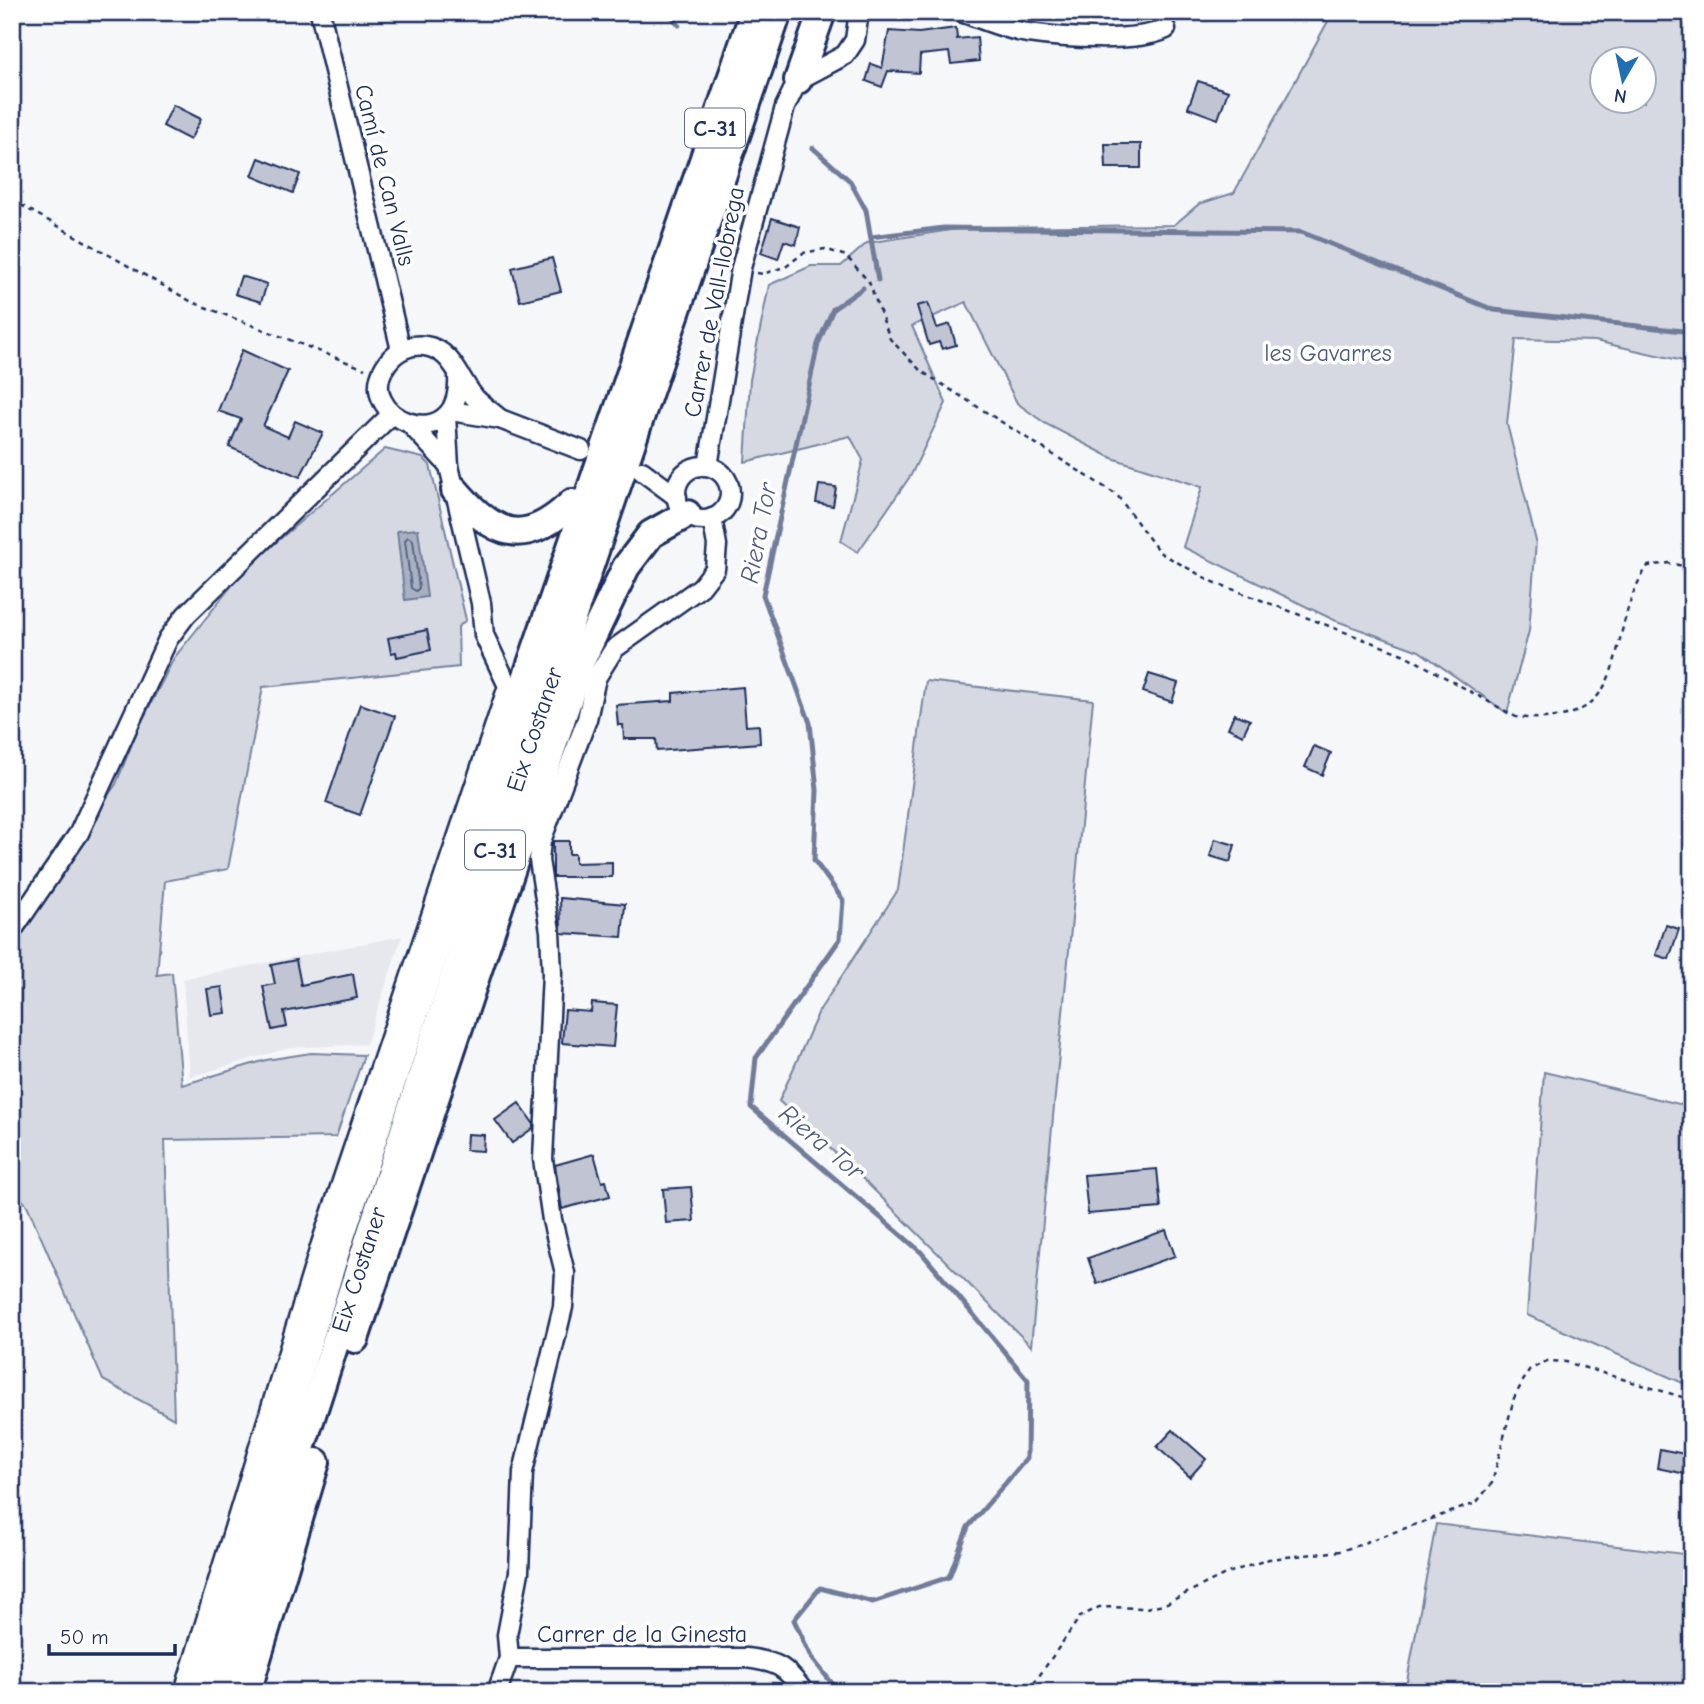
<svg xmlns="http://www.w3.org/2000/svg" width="1704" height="1704" font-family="'Comic Neue',sans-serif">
	<rect width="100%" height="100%" fill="#f6f7f9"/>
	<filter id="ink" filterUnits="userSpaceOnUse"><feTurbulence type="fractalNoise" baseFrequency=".0143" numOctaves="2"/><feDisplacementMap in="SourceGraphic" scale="14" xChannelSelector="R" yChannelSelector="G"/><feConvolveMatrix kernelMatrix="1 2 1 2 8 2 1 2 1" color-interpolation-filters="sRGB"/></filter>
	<g filter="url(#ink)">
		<polygon fill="#e6e8ee" points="402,936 366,1044 288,1048 190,1077 183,979"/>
		<g fill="#d6d9e2" stroke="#7884a0" stroke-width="2" fill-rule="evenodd">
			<path d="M1333,12H1692V363L1595,341L1516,339L1507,424L1536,541L1529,631L1507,713L1419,651L1334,620L1183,547L1202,487L1112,458L1046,424L1017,403L966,302L912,326L946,403L911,475L858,552L841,541L863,460L850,436L745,462L750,380L769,285L811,266H841L867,243L970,227L1174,225L1199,204L1234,193ZM1602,60H1644V102H1602Z"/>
			<polygon points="385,449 423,458 430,465 466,620 458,627 459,667 263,687 228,869 165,881 157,975 172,973 182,1085 266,1060 311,1053 364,1055 336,1137 165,1140 174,1419 103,1380 27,1205 12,1189 12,937 116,784 138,729 174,658 246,568"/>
			<polygon points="926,681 1093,700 1031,1346 862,1178 779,1101 819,1011 898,890"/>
			<polygon points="1544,1072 1692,1107 1692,1387 1527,1315"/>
			<polygon points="1692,1488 1692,1692 1405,1692 1436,1524 1683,1554"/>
		</g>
		<polygon fill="#a9b0c1" stroke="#707c99" stroke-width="2" points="418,529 427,597 405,600 397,531"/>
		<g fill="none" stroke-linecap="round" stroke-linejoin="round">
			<polygon stroke="#546386" stroke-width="2" points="408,537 413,540 419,588 416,591 411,588 405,540"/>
			<g stroke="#707c99" stroke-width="5">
				<polyline points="668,12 679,25"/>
				<polyline points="813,148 850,181 866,210 878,280"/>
				<polyline points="871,237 944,228 1301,232 1494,310 1692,332"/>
				<polyline points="839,1692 811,1657 794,1620 820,1588 873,1602 949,1577 968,1527 1027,1458 1028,1380 921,1252 751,1107 756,1058 840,939 843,900 814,860 817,790 810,723 763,595 818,344 833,309 863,288"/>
			</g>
		</g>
		<g fill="#c0c4d3" stroke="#1b2f5e" stroke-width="2">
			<polygon points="956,28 957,39 977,37 979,61 951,64 949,52 920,55 919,73 888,71 882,87 866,81 871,64 882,68 889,31 919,33"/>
			<polygon points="1198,81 1228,91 1218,119 1188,108"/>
			<polygon points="173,105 201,119 190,140 163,126"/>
			<polygon points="1105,144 1141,144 1141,168 1106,168"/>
			<polygon points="259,158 300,174 293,193 252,176"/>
			<polygon points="772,218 800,227 796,245 784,241 778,259 761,253"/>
			<polygon points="552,258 561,291 520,301 512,268"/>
			<polygon points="241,276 267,284 261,302 235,294"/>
			<polygon points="928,303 937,328 950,324 956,345 942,349 939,342 929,345 917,306"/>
			<polygon points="242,350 288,371 263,426 288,437 295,421 323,433 300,477 229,447 241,419 218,411"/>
			<polygon points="819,485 836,487 833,506 816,503"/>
			<polygon points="427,630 431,650 397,657 396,652 391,653 388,638"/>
			<polygon points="1149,674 1178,683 1172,702 1143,692"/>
			<polygon points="743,687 746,726 759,725 760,743 657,751 656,739 624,739 623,725 618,725 616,705 673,701 673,693"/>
			<polygon points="360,704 395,716 360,815 326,803"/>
			<polygon points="1234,714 1250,720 1243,735 1228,728"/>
			<polygon points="1314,746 1331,753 1322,775 1305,767"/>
			<polygon points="1215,839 1235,845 1230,862 1210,856"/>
			<polygon points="553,841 569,841 569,854 575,854 575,863 612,862 612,877 553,877"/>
			<polygon points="560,898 625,904 622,937 561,933"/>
			<polygon points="1666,925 1679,929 1669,959 1656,955"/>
			<polygon points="296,960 301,985 353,974 357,998 284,1012 287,1027 272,1030 263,986 275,984 271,965"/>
			<polygon points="222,987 226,1013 211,1015 207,989"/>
			<polygon points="592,1003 617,1005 613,1047 562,1043 565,1010 591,1012"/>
			<polygon points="519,1103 533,1123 533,1128 512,1143 495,1120"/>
			<polygon points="467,1134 484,1135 483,1151 466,1150"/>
			<polygon points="594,1154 602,1182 606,1181 610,1196 562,1209 555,1165"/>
			<polygon points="1157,1169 1161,1208 1088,1214 1084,1175"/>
			<polygon points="691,1187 694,1221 666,1223 663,1189"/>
			<polygon points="1166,1230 1175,1256 1097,1284 1088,1258"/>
			<polygon points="1173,1430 1206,1459 1190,1477 1157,1447"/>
			<polygon points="1660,1449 1690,1455 1686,1474 1657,1468"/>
		</g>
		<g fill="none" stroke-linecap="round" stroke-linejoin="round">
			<defs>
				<g id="minor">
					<polyline points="320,12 401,350"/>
					<path d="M961,12C982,19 1006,30 1028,33C1062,38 1136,43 1166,29"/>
					<path d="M458,375C463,464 346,417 388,362C397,350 411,344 425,346C453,350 459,380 475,398C483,406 492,412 500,419"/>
					<polyline points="451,411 500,419 581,450"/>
					<polyline points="410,424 449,466"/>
					<polyline points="708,466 741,268 785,107 798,80 845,55 855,40 859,12"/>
					<circle cx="703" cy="493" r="27"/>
					<polyline points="642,471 677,497"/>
					<polyline points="12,931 79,833 168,639 186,615 392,414"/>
					<path d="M509,1658H746C778,1662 785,1666 804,1692"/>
					<polyline points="184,1692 321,1244 508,686 484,635 481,603 449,466 446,416"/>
					<polyline points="497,1692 509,1658 507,1635 519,1572 523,1472 563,1307 565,1273 552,1220 543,1159 552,974 550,931 539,860 541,841 587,719 596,678 614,649 701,587 715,569 717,545 712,518"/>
				</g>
				<g id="highway">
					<polyline points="798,80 822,12"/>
					<path d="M455,490C494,536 524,549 572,503"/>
					<polyline points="355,1339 581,661 626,567 651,534 687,514"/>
					<polyline points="200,1692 334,1258 504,743 754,12"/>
					<path id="s1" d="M222,1692L528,748L778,12"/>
					<polyline points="247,1692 316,1462"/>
				</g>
			</defs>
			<use href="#minor" stroke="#1b2f5e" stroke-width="23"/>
			<use href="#highway" stroke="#1b2f5e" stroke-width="32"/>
			<g stroke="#1b2f5e" stroke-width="2.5" stroke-dasharray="5 5" stroke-linecap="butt">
				<polyline points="12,200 192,302 365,369"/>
				<path d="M757,273L763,274L787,266L803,253L825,249L846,256L869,282L890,339L921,371L1117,495L1159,552L1211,581L1405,655L1516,717C1641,730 1600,634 1648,566L1669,563L1692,568"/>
				<polyline points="1028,1692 1080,1617 1099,1607 1146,1608 1167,1603 1225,1574 1269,1559 1341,1551 1476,1503 1492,1483 1514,1398 1529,1370 1547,1361 1566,1362 1692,1400"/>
			</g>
			<use href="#minor" stroke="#fff" stroke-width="18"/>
			<use href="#highway" stroke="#fff" stroke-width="26"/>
		</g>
	</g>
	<g text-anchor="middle" stroke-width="7" stroke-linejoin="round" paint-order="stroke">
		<g fill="#fff" stroke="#5f6d8e" stroke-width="2">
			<rect x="685" y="108.5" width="60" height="39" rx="5"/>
			<rect x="465" y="830.5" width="60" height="39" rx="5"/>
		</g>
		<g font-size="23" font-weight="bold" fill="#1b2f5e">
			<text x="715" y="136">C-31</text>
			<text x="495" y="858">C-31</text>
		</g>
		<g font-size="24" fill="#1b2f5e" stroke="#fff">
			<text transform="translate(385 175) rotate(76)" y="8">Camí de Can Valls</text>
			<text transform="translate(714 302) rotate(-79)" y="8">Carrer de Vall-llobrega</text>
			<text dy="8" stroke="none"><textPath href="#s1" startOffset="1012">Eix Costaner</textPath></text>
			<text dy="8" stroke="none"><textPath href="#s1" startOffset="444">Eix Costaner</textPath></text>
			<text x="642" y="1642">Carrer de la Ginesta</text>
		</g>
		<g font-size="24" fill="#4a5a7f" stroke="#fff">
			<text x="1328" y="361">les Gavarres</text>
		</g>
		<g font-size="26" font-style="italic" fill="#4d5c81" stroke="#fff">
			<text transform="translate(758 533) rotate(-79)" y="9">Riera Tor</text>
			<text transform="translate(822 1142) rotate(40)" y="9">Riera Tor</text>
		</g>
	</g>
	<rect width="1704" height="1704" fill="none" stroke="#fff" stroke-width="42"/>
	<rect x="21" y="21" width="1662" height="1662" fill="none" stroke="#1b2f5e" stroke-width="2.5" filter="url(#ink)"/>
	<g transform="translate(1623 80) rotate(189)"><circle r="33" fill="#ffffff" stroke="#a4acbf" stroke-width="2"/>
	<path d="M0-5L12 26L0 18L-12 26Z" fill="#1f6fb2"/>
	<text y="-10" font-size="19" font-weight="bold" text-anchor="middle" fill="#1b2f5e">N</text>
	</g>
	<path d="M49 1644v10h126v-10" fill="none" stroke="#1b2f5e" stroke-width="3.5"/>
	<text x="60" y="1644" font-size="21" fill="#1b2f5e" stroke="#ffffff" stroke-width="5" paint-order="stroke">50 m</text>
</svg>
